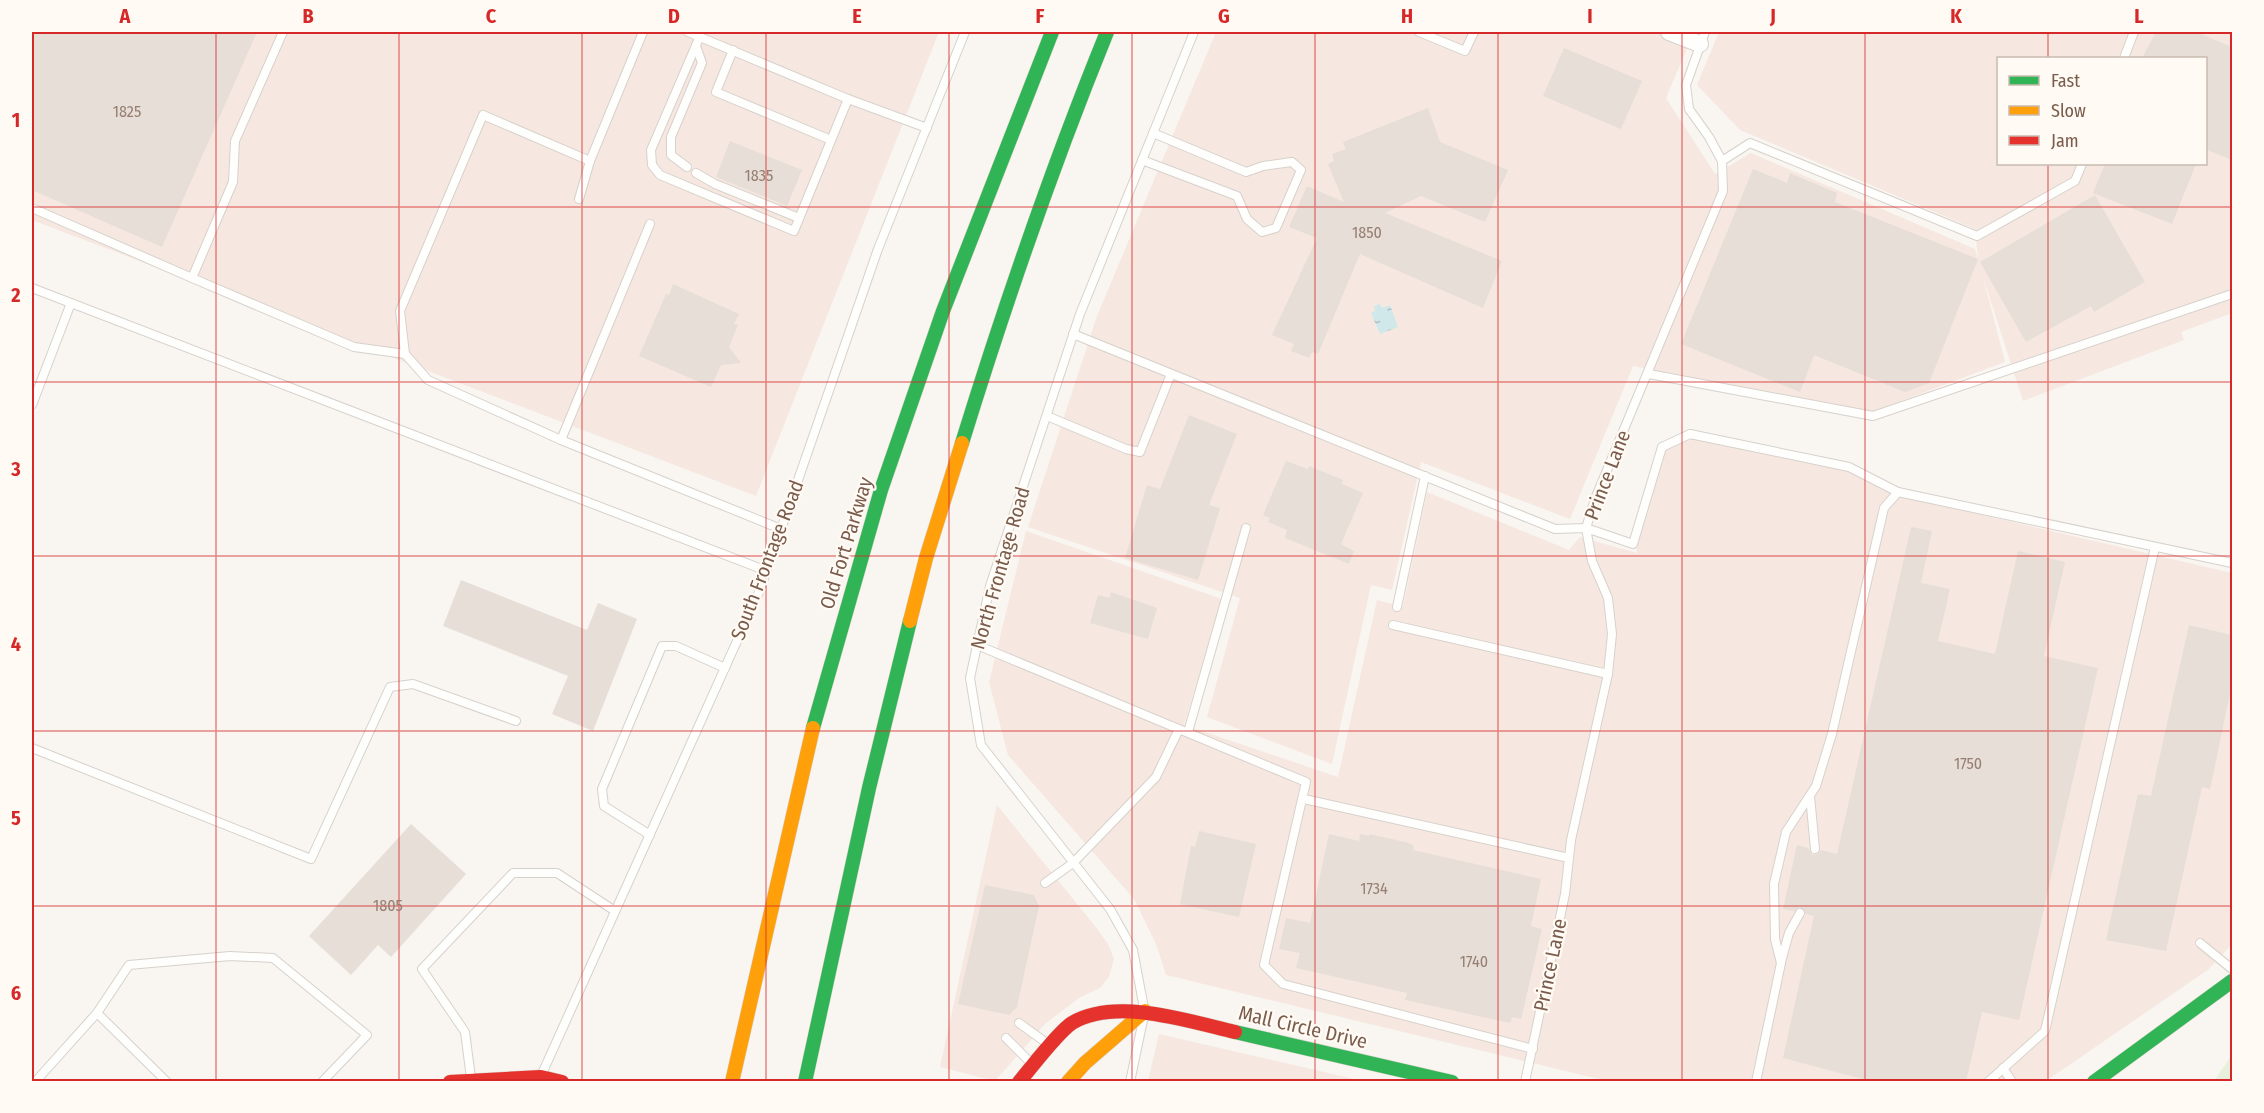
<svg xmlns="http://www.w3.org/2000/svg" width="2264" height="1113" font-family="'Fira Sans Condensed',sans-serif">
	<defs>
		<pattern id="water-ripples" width="26" height="14" patternUnits="userSpaceOnUse" patternTransform="scale(1.5)"><rect width="26" height="14" fill="#d0e8ea"/><path d="M2 4q2-2 4 0t4 0M15 11q2-2 4 0t4 0" fill="none" stroke="#aebfc0"/></pattern>
	</defs>
	<rect width="100%" height="100%" fill="#f9f5f0"/>
	<g fill="#f6e8e1" fill-rule="evenodd">
		<polygon points="32,32 939,32 756,496 32,220"/>
		<path d="M1216,32H1694L1666,98L1715,174L1751,153L1975,249L1978,259L1975,229L1740,130L1697,85L1719,32H2232V313L2181,332L2184,340L2023,401L1983,277L2005,362L1872,412L1633,366L1570,519L1421,462L1392,590L1371,585L1332,764L1207,717L1240,598L1028,527L1097,316ZM1998,58H2206V164H1998Z"/>
		<polygon points="1692,439 1848,471 1901,496 2232,573 2232,944 2209,969 2046,1081 1607,1081 1166,975 1156,944 1134,899 1008,755 989,682 1026,531 1222,599 1184,725 1338,777 1377,600 1403,607 1427,492 1569,550 1580,537 1637,553 1636,544 1665,449"/>
		<polygon points="997,805 1095,926 1108,944 1114,959 1109,977 1100,988 1079,998 1045,1024 995,1081 940,1067"/>
		<polygon points="1159,1034 1363,1081 1148,1081"/>
	</g>
	<polygon fill="#e7f0db" points="2232,1055 2232,1081 2215,1081 2216,1078"/>
	<polygon fill="url(#water-ripples)" points="1380,304 1382,308 1390,305 1398,327 1380,334 1371,313 1375,311 1374,306"/>
	<g fill="#e6ded7">
		<polygon points="32,32 257,32 162,247 32,190"/>
		<polygon points="2156,32 2196,32 2232,47 2232,160 2205,149 2205,58 2142,58"/>
		<polygon points="1564,48 1642,81 1621,129 1543,96"/>
		<polygon points="1428,108 1440,142 1508,170 1485,222 1421,196 1385,213 1502,261 1483,308 1360,254 1318,354 1312,352 1309,358 1291,351 1294,344 1272,335 1317,238 1289,227 1307,186 1344,202 1328,164 1334,161 1332,154 1346,149 1343,142"/>
		<polygon points="730,141 802,170 787,206 716,177"/>
		<polygon points="2105,164 2196,164 2172,224 2093,193"/>
		<polygon points="1753,169 1787,183 1790,173 1837,193 1835,202 1978,259 1929,383 1905,392 1814,355 1800,392 1681,344"/>
		<polygon points="2095,195 2145,282 2094,312 2091,306 2026,342 1980,262"/>
		<polygon points="673,284 739,314 734,324 738,325 729,347 741,363 721,365 711,387 639,356 666,294 669,295"/>
		<polygon points="1189,415 1237,434 1209,505 1220,508 1198,580 1125,558 1147,485 1160,489"/>
		<polygon points="1286,461 1308,469 1309,466 1343,480 1342,484 1363,493 1341,544 1354,551 1349,564 1285,538 1287,530 1268,522 1270,518 1263,515"/>
		<polygon points="1911,527 1932,531 1921,583 1950,589 1938,641 1995,654 2018,551 2065,562 2044,656 2098,668 2019,1020 1982,1012 1966,1082 1874,1082 1783,1058 1814,916 1806,914 1800,907 1794,911 1783,909 1797,845 1808,848 1813,855 1818,854 1821,850 1837,854"/>
		<polygon points="461,580 587,630 598,603 637,619 593,731 552,714 568,676 443,626"/>
		<polygon points="1111,592 1157,608 1148,639 1090,623 1098,595 1110,598"/>
		<polygon points="2189,625 2232,635 2232,684 2210,789 2202,787 2166,951 2106,940 2138,794 2151,796"/>
		<polygon points="411,824 466,874 391,957 378,945 351,975 309,936"/>
		<polygon points="1199,831 1256,844 1239,917 1180,904 1191,846 1195,847"/>
		<polygon points="1329,834 1359,841 1360,834 1369,836 1369,834 1409,843 1414,846 1413,850 1541,879 1531,926 1542,929 1521,1019 1512,1017 1510,1023 1405,1000 1407,993 1296,968 1300,953 1279,949 1286,918 1310,923"/>
		<polygon points="985,885 1034,895 1039,906 1017,1007 1009,1015 958,1004"/>
	</g>
	<g fill="none" stroke-linecap="round" stroke-linejoin="round">
		<defs>
			<g id="lane">
				<polyline points="283,32 235,141 233,182 192,278 354,347 405,354"/>
				<polyline points="643,32 590,161 483,115 400,311 405,354 428,380 561,440 781,529"/>
				<polyline points="688,32 848,99 927,128"/>
				<polyline points="1419,32 1465,51 1474,32"/>
				<polyline points="700,36 651,150 652,165 660,175 794,231 848,99"/>
				<polyline points="733,50 716,92 831,140"/>
				<polyline points="2124,58 2134,32"/>
				<polyline points="1142,160 1237,196 1247,219 1262,232 1276,228 1301,170 1292,162 1263,166 1246,172 1153,133"/>
				<polyline points="1722,161 1750,143 1977,236 2075,181 2082,164"/>
				<polyline points="687,167 671,155 671,137 702,63 696,46"/>
				<polyline points="696,173 715,184 799,218"/>
				<polyline points="579,199 590,161"/>
				<polyline points="32,208 192,278"/>
				<polyline points="32,288 767,571"/>
				<polyline points="1073,334 1555,529 1586,528 1633,544 1662,447 1690,434 1849,467 1898,492 2232,563"/>
				<polyline points="1649,374 1873,416 2232,294"/>
				<polyline points="32,405 71,303"/>
				<polyline points="1047,416 1126,449 1140,452 1171,374"/>
				<polyline points="561,440 650,224"/>
				<polyline points="1397,607 1425,476"/>
				<polyline points="1393,625 1608,674"/>
				<polyline points="977,645 1306,782 1264,965 1283,984 1533,1049"/>
				<polyline points="1188,732 1246,528"/>
				<polyline points="32,748 311,859 390,687 413,684 516,721"/>
				<polyline points="1810,796 1815,849"/>
				<polyline points="1304,799 1569,858"/>
				<polyline points="650,835 604,806 602,789 662,646 676,646 725,668"/>
				<polyline points="1045,883 1073,863 1156,777 1179,729"/>
				<polyline points="2200,943 2232,969"/>
				<polyline points="1781,962 1789,933 1800,913"/>
				<polyline points="1144,1008 1133,950 1110,909 981,745 970,678 990,586 1080,314 1194,32"/>
				<polyline points="97,1013 129,965 230,956 273,958 367,1035 322,1082"/>
				<polyline points="1019,1023 1048,1044"/>
				<polyline points="1006,1038 1031,1063"/>
				<polyline points="2003,1068 2012,1082"/>
				<polyline points="541,1076 760,590 878,249 965,32"/>
				<polyline points="471,1078 465,1032 422,969 513,873 557,873 615,911"/>
				<polyline points="35,1082 97,1013 167,1082"/>
				<polyline points="1130,1082 1143,1020"/>
				<polyline points="1525,1082 1565,894 1571,840 1608,674 1612,634 1608,598 1592,561 1586,528 1595,499 1723,191 1722,161 1709,137 1689,109 1686,85 1705,32"/>
				<polyline points="1756,1082 1781,963 1775,939 1774,884 1786,832 1816,786 1832,734 1884,508 1898,492"/>
				<polyline points="1988,1082 2045,1031 2155,547"/>
			</g>
			<polyline id="street" points="1669,32 1700,44"/>
			<g id="fast">
				<path d="M962,443C1005,304 1052,167 1107,32"/>
				<polyline points="813,728 881,490 943,311 1052,32"/>
				<polyline points="1235,1032 1452,1082"/>
				<polyline points="805,1082 869,788 910,621"/>
				<polyline points="2094,1082 2232,981"/>
			</g>
			<g id="slow">
				<polyline points="910,621 926,558 962,443"/>
				<polyline points="732,1082 813,728"/>
				<polyline points="1068,1082 1085,1063 1145,1011"/>
			</g>
			<g id="jam">
				<polyline points="450,1082 541,1077 562,1082"/>
				<path d="M1019,1082C1031,1068 1058,1032 1072,1023C1116,997 1188,1021 1235,1032"/>
			</g>
		</defs>
		<use href="#lane" stroke="#d7d1cb" stroke-width="10"/>
		<use href="#street" stroke="#d7d1cb" stroke-width="18"/>
		<use href="#fast" stroke="#d9d2cb" stroke-width="15"/>
		<use href="#slow" stroke="#d9d2cb" stroke-width="15"/>
		<use href="#jam" stroke="#d9d2cb" stroke-width="15"/>
		<use href="#lane" stroke="#fefefd" stroke-width="8"/>
		<use href="#street" stroke="#fefefd" stroke-width="16"/>
		<use href="#fast" stroke="#30b455" stroke-width="14"/>
		<use href="#slow" stroke="#ff9f0a" stroke-width="14"/>
		<use href="#jam" stroke="#e5322d" stroke-width="14"/>
	</g>
	<path fill="none" stroke="#d62828" stroke-width="1.5" stroke-opacity="0.55" d="M216,32V1082M399,32V1082M582,32V1082M766,32V1082M949,32V1082M1132,32V1082M1315,32V1082M1498,32V1082M1682,32V1082M1865,32V1082M2048,32V58M2048,164V1082M32,207H2232M32,382H2232M32,556H2232M32,731H2232M32,906H2232"/>
	<g text-anchor="middle" stroke-width="4.5" stroke-linejoin="round" paint-order="stroke">
		<g font-size="16" fill="#977e72">
			<text x="127" y="117">1825</text>
			<text x="759" y="181">1835</text>
			<text x="1367" y="238">1850</text>
			<text x="1968" y="769">1750</text>
			<text x="1374" y="894">1734</text>
			<text x="388" y="911">1805</text>
			<text x="1474" y="967">1740</text>
		</g>
		<g font-size="20" fill="#7a5c4d" stroke="#fffaf3">
			<text transform="translate(1607 475) rotate(-69)" y="7">Prince Lane</text>
			<text transform="translate(846 543) rotate(-73)" y="7">Old Fort Parkway</text>
			<text transform="translate(767 560) rotate(-69)" y="7">South Frontage Road</text>
			<text transform="translate(1000 568) rotate(-74)" y="7">North Frontage Road</text>
			<text transform="translate(1550 965) rotate(-78)" y="7">Prince Lane</text>
			<text transform="translate(1303 1027) rotate(13)" y="7">Mall Circle Drive</text>
		</g>
	</g>
	<rect width="2264" height="1113" fill="none" stroke="#fffaf3" stroke-width="66"/>
	<rect x="1997" y="57" width="210" height="108" fill="#fffaf3" stroke="#cabbb1" stroke-width="1.5"/>
	<rect x="2009" y="76" width="30" height="9" fill="#30b455" stroke="#cabbb1" stroke-width="1.5"/>
	<text x="2051" y="87" font-size="18" fill="#7a5c4d">Fast</text>
	<rect x="2009" y="106" width="30" height="9" fill="#ff9f0a" stroke="#cabbb1" stroke-width="1.5"/>
	<text x="2051" y="117" font-size="18" fill="#7a5c4d">Slow</text>
	<rect x="2009" y="136" width="30" height="9" fill="#e5322d" stroke="#cabbb1" stroke-width="1.5"/>
	<text x="2051" y="147" font-size="18" fill="#7a5c4d">Jam</text>
	<rect x="33" y="33" width="2198" height="1047" fill="none" stroke="#d62828" stroke-width="2"/>
	<g font-size="20" text-anchor="middle" font-weight="bold" fill="#d62828">
		<text x="125" y="23">A</text>
		<text x="308" y="23">B</text>
		<text x="491" y="23">C</text>
		<text x="674" y="23">D</text>
		<text x="857" y="23">E</text>
		<text x="1040" y="23">F</text>
		<text x="1224" y="23">G</text>
		<text x="1407" y="23">H</text>
		<text x="1590" y="23">I</text>
		<text x="1773" y="23">J</text>
		<text x="1956" y="23">K</text>
		<text x="2139" y="23">L</text>
		<text x="16" y="127">1</text>
		<text x="16" y="302">2</text>
		<text x="16" y="476">3</text>
		<text x="16" y="651">4</text>
		<text x="16" y="825">5</text>
		<text x="16" y="1000">6</text>
	</g>
</svg>
